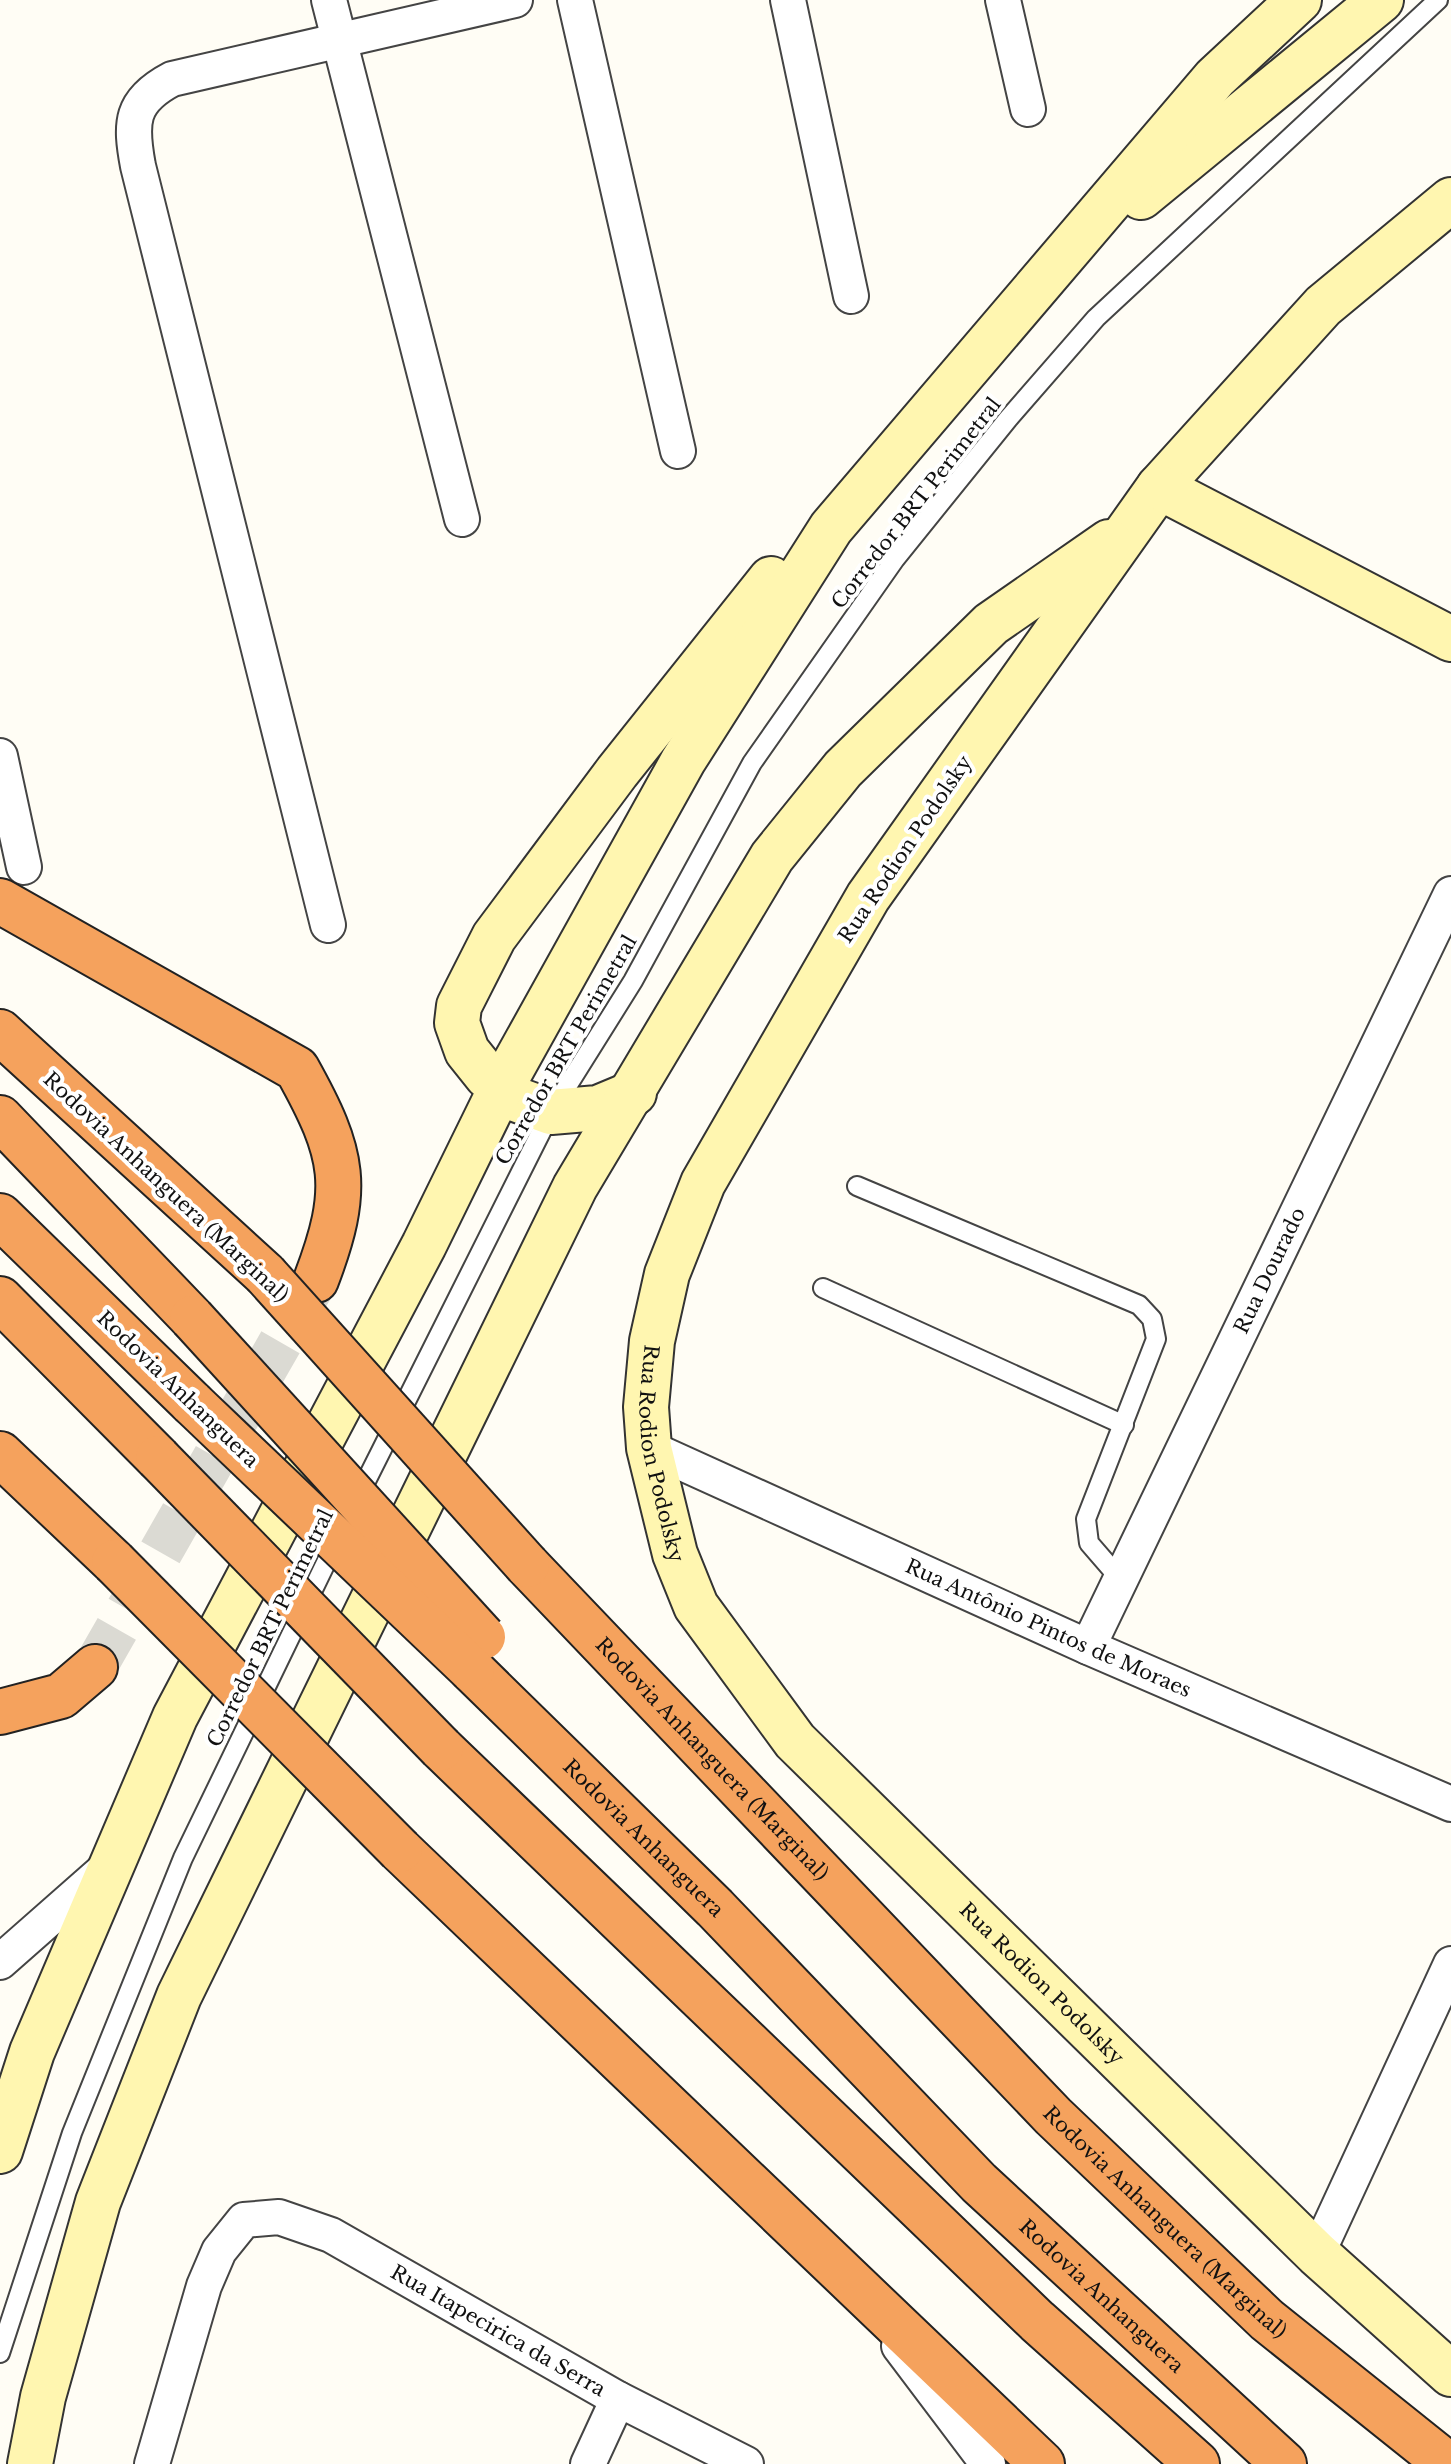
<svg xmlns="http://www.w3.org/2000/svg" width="1451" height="2464" font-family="'Libre Baskerville',serif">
	<rect width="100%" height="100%" fill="#fffdf5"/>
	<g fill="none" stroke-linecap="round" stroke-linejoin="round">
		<polyline stroke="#dbdad3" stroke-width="44" stroke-dasharray="44 22" stroke-linecap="butt" points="95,1667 316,1280"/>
		<defs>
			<g id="lane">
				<polyline points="857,1186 1139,1305 1152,1319 1156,1339 1086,1519 1089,1543 1121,1580"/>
				<polyline points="823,1288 1124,1425"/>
				<polyline points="357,1499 551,1112 633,981 752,763 895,559 1008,419 1096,318 1438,0"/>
				<polyline points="0,2353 72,2133 183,1858 337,1540"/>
			</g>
			<g id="street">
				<polyline points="329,0 462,519"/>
				<polyline points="575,0 678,451"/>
				<polyline points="788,0 851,296"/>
				<polyline points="1003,0 1028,109"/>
				<polyline points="0,756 24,867"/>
				<path d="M328,925L138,166C130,123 130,101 172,79L515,0"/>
				<path id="s1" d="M649,1448L1088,1647L1451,1804"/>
				<path id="s2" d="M1088,1647L1451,894"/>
				<polyline points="0,1962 109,1866"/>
				<polyline points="1317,2254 1451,1964"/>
				<polyline points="899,2346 988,2464"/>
				<path id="s3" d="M152,2464L204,2286L219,2251L244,2220L279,2217L331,2235L618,2399L746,2464"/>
				<polyline points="588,2464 618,2399"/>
			</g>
			<g id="secondary">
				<polyline points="1141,197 1381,0"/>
				<path id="s4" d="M1451,200L1323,306L1159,487L868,897L703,1183L667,1274L652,1341L646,1407L649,1448L675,1554L696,1606L795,1741L1317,2254L1451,2374"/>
				<polyline points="1159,487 1451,639"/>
				<polyline points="634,1093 598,1108 551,1112 515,1099 487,1076 467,1051 457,1023 459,1006 494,937 617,772 771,579"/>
				<polyline points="0,2151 32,2052 175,1717 424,1245 501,1088 683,761 831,528 1215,78 1299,0"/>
				<polyline points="30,2464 43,2397 98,2202 179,1996 575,1187 772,857 843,769 991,624 1109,542"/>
			</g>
			<g id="highway">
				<path d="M0,901L297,1069C345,1155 351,1188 316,1280"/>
				<polyline points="0,1032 265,1274"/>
				<polyline points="0,1118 192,1318"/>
				<polyline points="0,1216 192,1403"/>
				<polyline points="0,1299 158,1458"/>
				<polyline points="0,1454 114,1562"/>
				<path id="s5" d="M527,1565L1053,2116L1267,2320L1447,2464"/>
				<path id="s6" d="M472,1670L715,1908L979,2183L1284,2464"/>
				<polyline points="0,1712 61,1696 95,1667"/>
				<polyline points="441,1748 1037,2321 1197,2464"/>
				<polyline points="400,1850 1042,2464"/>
			</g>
		</defs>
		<use href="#lane" stroke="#444" stroke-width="22"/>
		<use href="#street" stroke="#444" stroke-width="38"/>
		<use href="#secondary" stroke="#333" stroke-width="48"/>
		<use href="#highway" stroke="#222" stroke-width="48"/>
		<use href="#lane" stroke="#fff" stroke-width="18"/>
		<use href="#street" stroke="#fff" stroke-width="34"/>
		<use href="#secondary" stroke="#fff6b0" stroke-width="44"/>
		<use href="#highway" stroke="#f5a25d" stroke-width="44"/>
		<defs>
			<g id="highway-bridge">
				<polyline points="265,1274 527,1565"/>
				<polyline points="192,1318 483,1637"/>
				<polyline points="192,1403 472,1670"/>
				<polyline points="158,1458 441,1748"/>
				<polyline points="114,1562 400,1850"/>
			</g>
		</defs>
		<use href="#highway-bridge" stroke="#222" stroke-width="48" stroke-linecap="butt"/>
		<use href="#highway-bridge" stroke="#f5a25d" stroke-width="44"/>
	</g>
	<g text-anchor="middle" stroke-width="8" stroke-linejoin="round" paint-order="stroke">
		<g font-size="20" fill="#111" stroke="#fff">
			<text transform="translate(916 503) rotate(-52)" y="7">Corredor BRT Perimetral</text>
			<text transform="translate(905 849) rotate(-56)" y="7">Rua Rodion Podolsky</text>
			<text transform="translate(566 1050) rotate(-60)" y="7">Corredor BRT Perimetral</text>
			<text transform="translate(166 1187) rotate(43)" y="7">Rodovia Anhanguera (Marginal)</text>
			<text dy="7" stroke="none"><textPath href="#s2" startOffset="418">Rua Dourado</textPath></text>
			<text transform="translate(178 1389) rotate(44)" y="7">Rodovia Anhanguera</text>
			<text dy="7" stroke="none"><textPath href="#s4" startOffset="1524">Rua Rodion Podolsky</textPath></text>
			<text transform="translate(270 1628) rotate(-64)" y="7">Corredor BRT Perimetral</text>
			<text dy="7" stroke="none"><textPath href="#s1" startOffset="438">Rua Antônio Pintos de Moraes</textPath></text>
			<text dy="7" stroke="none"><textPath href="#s5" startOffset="268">Rodovia Anhanguera (Marginal)</textPath></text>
			<text dy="7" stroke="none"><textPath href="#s6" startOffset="240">Rodovia Anhanguera</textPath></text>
			<text dy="7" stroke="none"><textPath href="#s4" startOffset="2196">Rua Rodion Podolsky</textPath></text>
			<text dy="7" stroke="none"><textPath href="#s5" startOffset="916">Rodovia Anhanguera (Marginal)</textPath></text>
			<text dy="7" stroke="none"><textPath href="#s6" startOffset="888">Rodovia Anhanguera</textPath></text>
			<text dy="7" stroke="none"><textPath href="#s3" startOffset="546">Rua Itapecirica da Serra</textPath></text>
		</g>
	</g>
</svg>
